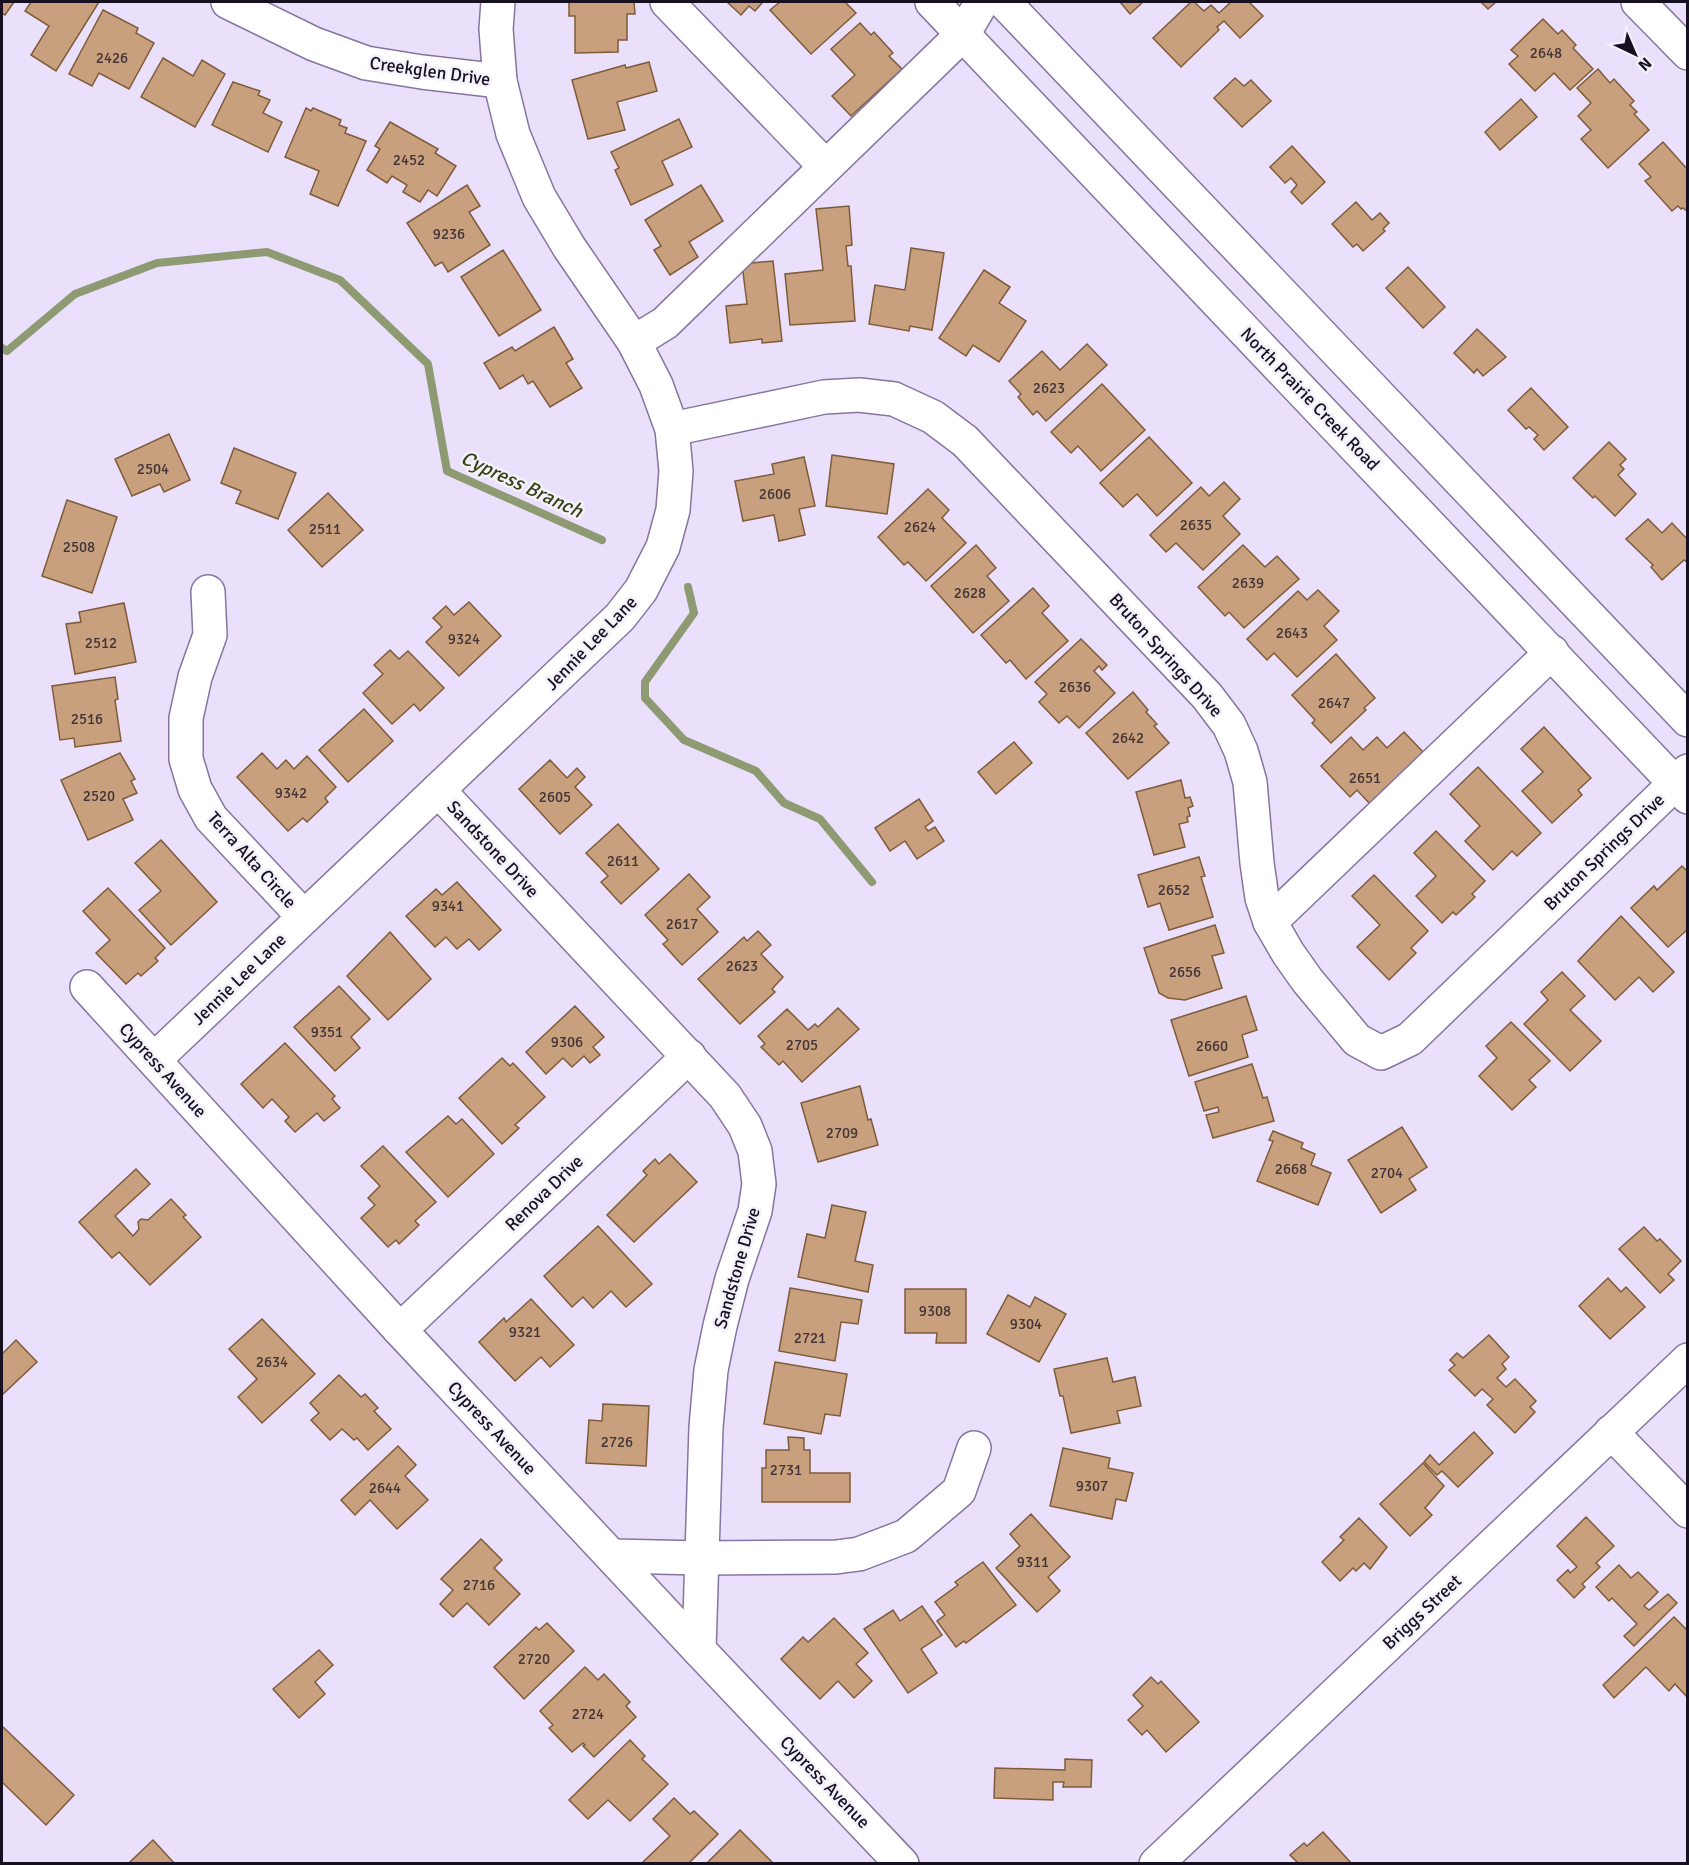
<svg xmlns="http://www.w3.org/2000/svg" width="1689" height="1865" font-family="Signika,sans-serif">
	<rect width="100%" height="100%" fill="#eae0fc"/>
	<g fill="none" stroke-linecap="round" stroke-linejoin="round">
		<g stroke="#8e9a72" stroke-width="8">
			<polyline points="2,348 7,351 75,294 157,263 267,252 340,280 428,364 447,471 602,540"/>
			<polyline points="688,587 694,613 645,682 645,698 684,740 756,771 784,803 820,819 872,882"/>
		</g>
	</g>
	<g fill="#c8a07d" stroke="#7f5b3a" stroke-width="1.5">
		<polygon points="2,2 14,2 5,15 2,13"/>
		<polygon points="31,2 99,2 56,71 31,55 49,26 25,11"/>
		<polygon points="569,2 634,2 635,14 627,14 627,40 618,40 618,52 575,53 575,16 569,16"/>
		<polygon points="727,2 763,2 755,11 749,6 741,15"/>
		<polygon points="780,2 845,2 856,13 811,54 770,10"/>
		<polygon points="1120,2 1143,2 1130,14"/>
		<polygon points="1191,2 1194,2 1204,11 1211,5 1219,13 1231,2 1249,2 1263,16 1240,38 1224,21 1217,27 1219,30 1181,67 1153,38"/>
		<polygon points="1481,2 1496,2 1488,9"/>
		<polygon points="103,10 138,28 136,33 154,43 129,89 99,73 92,86 69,74"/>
		<polygon points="1543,19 1558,34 1562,30 1576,45 1573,48 1593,69 1570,90 1554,73 1535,91 1509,64 1518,56 1511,50"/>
		<polygon points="860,23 871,35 874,32 893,53 889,56 902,69 851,116 832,96 855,75 831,49"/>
		<polygon points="163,58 193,76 202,60 225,74 195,127 141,97"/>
		<polygon points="649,62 657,91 617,102 625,130 588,139 572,80 625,65 626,68"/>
		<polygon points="1598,69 1610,83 1614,79 1634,101 1630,105 1637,112 1634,114 1649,130 1608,168 1581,139 1591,130 1578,116 1591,103 1577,88"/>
		<polygon points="1235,78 1244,86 1251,80 1271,101 1242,127 1214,98"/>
		<polygon points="233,82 260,91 258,95 270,100 263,113 282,122 268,152 212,125"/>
		<polygon points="1521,99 1537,117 1500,150 1485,132"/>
		<polygon points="306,108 311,111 313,108 341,120 339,125 347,128 345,133 366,141 338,206 310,194 319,171 285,157"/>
		<polygon points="679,119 692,147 662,161 673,185 631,205 615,170 619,168 611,152"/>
		<polygon points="390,122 438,149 435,153 456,166 437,196 428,190 420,202 403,192 407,185 392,176 387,183 367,170 380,149 375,146"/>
		<polygon points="1663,142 1688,170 1688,212 1683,208 1681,209 1678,206 1672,211 1645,181 1651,177 1639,164"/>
		<polygon points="1292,146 1325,182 1302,204 1291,192 1297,185 1291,178 1285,183 1270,167"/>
		<polygon points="467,185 480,206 469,212 490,245 448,272 442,262 435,266 407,223"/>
		<polygon points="701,185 723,221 689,242 698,257 670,275 654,250 661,246 645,220"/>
		<polygon points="1356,202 1372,220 1380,213 1389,223 1383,229 1385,231 1363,251 1357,244 1353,247 1332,224"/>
		<polygon points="849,206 852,245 846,246 848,266 851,266 855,321 790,325 785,274 823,270 816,209"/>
		<polygon points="911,248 944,253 932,330 910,326 909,331 869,324 875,285 905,290"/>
		<polygon points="503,250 541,310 499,336 461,277"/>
		<polygon points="773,261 782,341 762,343 762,339 730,343 726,306 747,304 742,264"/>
		<polygon points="1408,267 1445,307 1423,328 1386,288"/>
		<polygon points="984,270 1010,287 999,303 1026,321 999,362 973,345 966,356 939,338"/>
		<polygon points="554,327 573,359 566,363 582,388 550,407 533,381 528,384 523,375 500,389 484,363 512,347 515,351"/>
		<polygon points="1477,329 1506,357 1483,376 1477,369 1474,373 1454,353"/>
		<polygon points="1087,344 1107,365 1046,421 1037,411 1033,415 1018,397 1021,394 1009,381 1042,351 1060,370"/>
		<polygon points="1102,384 1145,430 1101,471 1078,446 1071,453 1051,432"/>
		<polygon points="1531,388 1568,427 1544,450 1534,439 1538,435 1529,427 1526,429 1508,410"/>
		<polygon points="169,434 190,480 164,492 160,484 132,496 115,459"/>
		<polygon points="1149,437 1192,483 1157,516 1137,494 1123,507 1100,483"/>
		<polygon points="1609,442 1626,459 1620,465 1624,469 1618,475 1636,494 1615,516 1595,496 1593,498 1573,478"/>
		<polygon points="234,448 296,473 278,519 236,503 241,491 221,483"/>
		<polygon points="832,455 894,464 887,514 826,506"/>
		<polygon points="804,457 815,506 799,509 805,535 779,541 774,515 743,521 735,481 774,474 772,464"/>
		<polygon points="1224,482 1240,499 1223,516 1240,534 1203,570 1176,543 1166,552 1150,535 1201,487 1209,496"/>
		<polygon points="928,489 949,510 942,518 966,543 926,581 908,562 904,565 878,537"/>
		<polygon points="328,493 363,530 322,567 288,530"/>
		<polygon points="67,500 117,517 92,593 42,576"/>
		<polygon points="1648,519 1662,533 1672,523 1688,540 1688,563 1684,560 1662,580 1651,567 1653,565 1626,539"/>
		<polygon points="976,545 996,568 987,576 1009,601 973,633 931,586"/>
		<polygon points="1243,545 1265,567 1277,556 1299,579 1244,628 1229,612 1225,616 1198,587"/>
		<polygon points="1033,588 1049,606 1042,613 1068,641 1026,679 1010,660 1006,663 981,635"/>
		<polygon points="1318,590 1339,611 1324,626 1337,640 1297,677 1274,653 1267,660 1247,639 1298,591 1307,600"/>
		<polygon points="469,602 501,636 459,676 426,642 442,627 433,618 446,606 454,615"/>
		<polygon points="124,603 136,662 75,674 66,624 81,622 79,612"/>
		<polygon points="1081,639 1107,665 1102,670 1099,666 1094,671 1115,693 1079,728 1067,716 1059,723 1039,702 1047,694 1035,682"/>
		<polygon points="390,650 399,659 408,651 444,688 420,711 414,704 392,724 363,693 383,674 374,665"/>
		<polygon points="1336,654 1375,698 1364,708 1366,710 1331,743 1312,723 1315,720 1292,695"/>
		<polygon points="115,677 118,699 115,700 121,741 75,747 74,738 60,740 52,686"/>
		<polygon points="1133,692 1148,710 1146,712 1157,724 1154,726 1169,743 1128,779 1086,733"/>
		<polygon points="364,709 393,741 348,782 319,750"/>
		<polygon points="1544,727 1591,778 1578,790 1582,795 1552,823 1522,791 1543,772 1521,749"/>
		<polygon points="1404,732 1424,753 1370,804 1357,790 1350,797 1321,766 1351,737 1363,750 1377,737 1387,748"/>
		<polygon points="1014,742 1032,763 996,794 978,772"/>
		<polygon points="120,753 135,779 131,781 137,793 123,799 133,820 88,840 61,780"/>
		<polygon points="262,753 277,769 286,760 294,769 307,756 336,787 325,798 328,802 307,822 303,818 288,831 237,777"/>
		<polygon points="550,760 567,778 577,768 585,777 575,787 592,805 560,834 519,789"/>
		<polygon points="1478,767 1541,833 1517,856 1512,851 1493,870 1465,841 1480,826 1450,794"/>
		<polygon points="1181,780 1185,798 1190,797 1193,806 1188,808 1190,816 1187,817 1188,822 1179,824 1185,847 1154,855 1136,792"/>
		<polygon points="919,799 933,821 925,827 928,831 935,827 944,841 917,859 905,841 890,851 875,828"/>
		<polygon points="618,824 659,869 621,904 601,882 608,876 586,853"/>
		<polygon points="1436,831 1485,881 1472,894 1475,897 1456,915 1453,912 1442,923 1416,896 1436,876 1414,853"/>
		<polygon points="161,840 217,902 171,945 139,910 161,891 135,863"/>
		<polygon points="1199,857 1205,876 1201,877 1213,917 1169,930 1160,903 1148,907 1138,875"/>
		<polygon points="1682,866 1688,872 1688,929 1668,947 1631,908 1654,886 1657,890"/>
		<polygon points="689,874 710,897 697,909 718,932 682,965 663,944 668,940 645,915"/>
		<polygon points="1374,875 1428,931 1411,948 1416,953 1389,980 1357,947 1380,925 1352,896"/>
		<polygon points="457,882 501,930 479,950 469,939 457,949 446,937 435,947 406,916 436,889 442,895"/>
		<polygon points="108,888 165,948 155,958 158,961 141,976 138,973 126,984 96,953 110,940 83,911"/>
		<polygon points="1621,916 1674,972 1653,992 1639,977 1615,1000 1578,961"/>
		<polygon points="1215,925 1224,953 1212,956 1222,988 1185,1000 1168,998 1159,993 1144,948"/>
		<polygon points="758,931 771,945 761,954 783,977 772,989 775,992 740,1024 698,979 744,937 747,941"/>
		<polygon points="390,932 431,979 388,1020 347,976"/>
		<polygon points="1562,972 1585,996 1570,1010 1601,1041 1570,1071 1524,1024 1548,1000 1541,992"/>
		<polygon points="339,986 370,1019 351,1037 360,1048 335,1071 294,1027"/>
		<polygon points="1246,996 1257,1030 1242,1035 1248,1057 1189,1076 1171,1020"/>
		<polygon points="575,1006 604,1037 593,1047 600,1055 590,1063 584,1056 572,1067 563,1058 546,1074 526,1052"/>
		<polygon points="838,1008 859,1029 802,1082 783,1061 779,1065 761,1047 765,1044 758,1036 787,1009 808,1030 815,1024 818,1027"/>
		<polygon points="1511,1022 1550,1061 1529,1080 1536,1087 1512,1110 1479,1076 1497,1058 1486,1046"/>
		<polygon points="285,1043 335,1096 332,1099 340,1108 324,1121 317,1113 295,1132 285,1121 289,1117 272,1099 263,1108 241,1084"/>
		<polygon points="502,1058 510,1066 513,1063 545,1097 515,1125 519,1128 502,1144 459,1098"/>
		<polygon points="1252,1064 1263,1098 1267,1097 1274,1121 1213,1138 1206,1115 1219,1112 1218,1107 1204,1111 1195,1082"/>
		<polygon points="860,1086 868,1120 871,1119 878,1145 818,1162 801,1103"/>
		<polygon points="448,1116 456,1124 462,1119 494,1154 448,1197 406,1152"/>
		<polygon points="1402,1127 1427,1167 1409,1179 1416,1190 1381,1213 1348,1160"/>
		<polygon points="1273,1131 1303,1143 1301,1148 1315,1154 1311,1165 1331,1173 1318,1205 1257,1181 1273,1141 1269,1140"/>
		<polygon points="383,1146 436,1202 415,1221 419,1225 399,1244 396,1240 388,1247 361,1218 375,1205 368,1198 380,1186 361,1166"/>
		<polygon points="670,1154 697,1182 634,1242 607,1215 647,1175 643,1171 655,1159 659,1164"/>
		<polygon points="136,1169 150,1184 115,1216 133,1236 139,1229 138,1222 141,1219 148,1220 171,1199 186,1215 183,1217 201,1237 150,1285 119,1252 112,1258 79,1222"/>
		<polygon points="832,1205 866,1212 855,1261 873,1265 868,1292 798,1277 807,1234 825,1238"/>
		<polygon points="598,1226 652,1284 626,1307 611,1291 593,1308 583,1297 572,1307 544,1276"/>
		<polygon points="1644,1227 1657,1241 1660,1239 1681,1261 1668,1274 1674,1280 1660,1293 1619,1249"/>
		<polygon points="1608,1278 1621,1292 1626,1287 1645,1307 1610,1339 1579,1306"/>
		<polygon points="790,1288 862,1300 858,1324 841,1322 835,1361 779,1351"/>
		<polygon points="905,1289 966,1289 966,1343 936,1343 937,1333 905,1333"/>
		<polygon points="1008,1295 1030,1307 1035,1297 1066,1314 1039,1362 987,1334"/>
		<polygon points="531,1299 574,1345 550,1367 541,1357 515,1381 479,1342 504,1318 506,1322"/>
		<polygon points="262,1319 315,1374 262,1423 238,1397 257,1379 229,1349"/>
		<polygon points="1489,1335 1509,1357 1502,1364 1506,1369 1497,1378 1506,1387 1515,1379 1536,1401 1530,1407 1535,1412 1515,1433 1487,1405 1493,1399 1482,1389 1475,1396 1449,1370 1455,1365 1450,1360 1457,1353 1463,1358"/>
		<polygon points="16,1340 37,1362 2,1395 2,1354"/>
		<polygon points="1107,1358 1113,1382 1135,1377 1141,1406 1117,1411 1120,1423 1071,1433 1063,1396 1060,1396 1054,1369"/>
		<polygon points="775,1362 847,1374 840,1416 825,1414 821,1434 764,1424"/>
		<polygon points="339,1375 361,1397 365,1394 378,1408 374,1411 391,1429 368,1450 357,1438 354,1440 342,1429 330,1440 311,1420 319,1413 310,1403"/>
		<polygon points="603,1404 649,1406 646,1466 586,1463 589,1420 602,1421"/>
		<polygon points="1474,1432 1493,1453 1458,1487 1442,1471 1437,1475 1424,1462 1430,1455 1439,1465"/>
		<polygon points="788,1437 804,1438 804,1450 810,1450 810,1473 850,1473 850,1502 762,1502 762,1468 766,1468 766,1450 789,1450"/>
		<polygon points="398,1446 416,1465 405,1476 428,1500 397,1529 370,1500 355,1515 341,1500"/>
		<polygon points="1063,1448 1110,1458 1108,1468 1133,1473 1126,1501 1116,1499 1112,1519 1050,1506"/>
		<polygon points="1423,1463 1444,1486 1425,1508 1432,1515 1410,1536 1380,1504"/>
		<polygon points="1031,1514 1070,1557 1048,1577 1060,1591 1037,1612 996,1568 1020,1546 1010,1534"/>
		<polygon points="1586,1517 1614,1546 1596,1563 1600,1567 1582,1584 1585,1587 1574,1598 1557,1580 1568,1570 1570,1573 1577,1567 1557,1546"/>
		<polygon points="1359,1518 1387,1547 1370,1569 1364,1563 1356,1571 1353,1568 1340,1581 1322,1562 1344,1540 1340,1537"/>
		<polygon points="481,1539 502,1560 494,1568 520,1594 489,1625 467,1603 453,1617 440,1604 453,1590 441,1579"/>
		<polygon points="983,1562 1016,1605 966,1643 964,1641 956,1647 937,1621 945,1615 935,1602 958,1585 955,1582"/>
		<polygon points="1619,1565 1631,1578 1638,1572 1658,1592 1644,1606 1649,1610 1668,1594 1677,1603 1634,1646 1624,1636 1637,1624 1612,1598 1609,1601 1596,1587"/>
		<polygon points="922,1606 942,1635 921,1649 937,1673 908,1693 864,1629 893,1610 900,1621"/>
		<polygon points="1674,1617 1688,1631 1688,1698 1675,1684 1669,1691 1646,1667 1614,1698 1603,1685"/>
		<polygon points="834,1618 868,1653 856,1664 872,1681 854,1698 838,1681 820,1699 781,1659 803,1637 808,1642"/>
		<polygon points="547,1623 574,1651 524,1699 494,1667 536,1627 539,1630"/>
		<polygon points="319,1650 333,1665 315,1682 325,1694 299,1718 273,1689"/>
		<polygon points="585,1667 598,1680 604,1674 630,1702 626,1706 636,1717 594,1757 583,1746 585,1745 583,1743 572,1752 549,1728 553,1725 540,1711"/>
		<polygon points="1151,1677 1158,1684 1161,1681 1199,1722 1166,1752 1147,1730 1142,1735 1128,1720 1143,1706 1133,1695"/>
		<polygon points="2,1726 74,1795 46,1825 2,1782"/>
		<polygon points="630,1740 645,1756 642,1759 668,1784 630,1821 608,1800 588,1819 569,1800"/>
		<polygon points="1065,1759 1092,1760 1091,1787 1063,1787 1064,1782 1053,1782 1053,1800 994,1798 995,1768 1065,1770"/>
		<polygon points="674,1798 690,1814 694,1811 718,1834 688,1864 645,1864 643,1862 670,1836 653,1819"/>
		<polygon points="740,1830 774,1864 706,1864"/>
		<polygon points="1323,1832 1352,1864 1299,1864 1290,1855 1304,1843 1307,1846"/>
		<polygon points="153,1840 175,1864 131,1864 130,1862"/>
	</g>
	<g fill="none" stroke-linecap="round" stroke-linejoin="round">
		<defs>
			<g id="minor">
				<polyline points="228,2 314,44 366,63 422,72 500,81"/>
				<polyline points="667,2 825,166"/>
				<polyline points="1638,2 1688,53"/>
				<polyline points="634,342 665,323 963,34 982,2"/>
				<polyline points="672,429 824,397 859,395 894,399 933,417 965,441 1207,696 1229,725 1241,751 1250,782 1257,863 1262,898 1270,922 1288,953 1307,980 1357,1040 1381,1053 1410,1039 1688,771"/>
				<polyline points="208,592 210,635 195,677 186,718 186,759 195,789 211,818 304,917"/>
				<polyline points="438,790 725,1096 745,1126 755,1151 759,1184 755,1211 732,1279 720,1326 711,1370 706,1427 699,1650"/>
				<polyline points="1270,922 1552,652"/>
				<polyline points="87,987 400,1330 699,1650 902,1864"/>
				<polyline points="154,1060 620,617 641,590 663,547 673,510 676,471 672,429 656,385 634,342 569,247 539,197 513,134 500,81 496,29 498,2"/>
				<polyline points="400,1330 689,1056"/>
				<polyline points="1611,1432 1688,1511"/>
				<polyline points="612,1556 702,1558 836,1557 859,1554 906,1536 959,1491 974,1448"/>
				<polyline points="1156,1864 1688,1360"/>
			</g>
			<g id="major">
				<polyline points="932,2 1688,797"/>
				<polyline points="1004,2 1688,720"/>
			</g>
		</defs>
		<use href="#minor" stroke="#8675a0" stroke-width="36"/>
		<use href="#major" stroke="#8675a0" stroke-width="36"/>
		<use href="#minor" stroke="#fff" stroke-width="33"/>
		<use href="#major" stroke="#fff" stroke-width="33"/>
	</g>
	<g text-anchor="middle" stroke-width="5" stroke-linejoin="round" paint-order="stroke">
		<g font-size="15" fill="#423437">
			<text x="1546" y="58">2648</text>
			<text x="112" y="63">2426</text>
			<text x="409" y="165">2452</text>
			<text x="449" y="239">9236</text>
			<text x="1049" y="393">2623</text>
			<text x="153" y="474">2504</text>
			<text x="775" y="499">2606</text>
			<text x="1196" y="530">2635</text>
			<text x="920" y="532">2624</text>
			<text x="325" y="534">2511</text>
			<text x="79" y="552">2508</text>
			<text x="1248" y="588">2639</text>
			<text x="970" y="598">2628</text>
			<text x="1292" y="638">2643</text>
			<text x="464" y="644">9324</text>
			<text x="101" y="648">2512</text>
			<text x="1075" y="692">2636</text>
			<text x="1334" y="708">2647</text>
			<text x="87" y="724">2516</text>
			<text x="1128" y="743">2642</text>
			<text x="1365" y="783">2651</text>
			<text x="291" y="798">9342</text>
			<text x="99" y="801">2520</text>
			<text x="555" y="802">2605</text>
			<text x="623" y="866">2611</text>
			<text x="1174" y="895">2652</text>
			<text x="448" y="911">9341</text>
			<text x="682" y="929">2617</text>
			<text x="742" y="971">2623</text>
			<text x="1185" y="977">2656</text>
			<text x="327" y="1037">9351</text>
			<text x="567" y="1047">9306</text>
			<text x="802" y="1050">2705</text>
			<text x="1212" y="1051">2660</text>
			<text x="842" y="1138">2709</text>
			<text x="1291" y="1174">2668</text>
			<text x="1387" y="1178">2704</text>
			<text x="935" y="1316">9308</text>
			<text x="1026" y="1329">9304</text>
			<text x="525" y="1337">9321</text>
			<text x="810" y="1343">2721</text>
			<text x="272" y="1367">2634</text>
			<text x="617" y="1447">2726</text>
			<text x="786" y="1475">2731</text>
			<text x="1092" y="1491">9307</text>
			<text x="385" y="1493">2644</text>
			<text x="1033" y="1567">9311</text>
			<text x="479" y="1590">2716</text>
			<text x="534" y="1664">2720</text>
			<text x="588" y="1719">2724</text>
		</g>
		<g font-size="18" fill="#161020" stroke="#f4f1fa">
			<text transform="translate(430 71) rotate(8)" y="6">Creekglen Drive</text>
			<text transform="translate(1310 399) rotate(46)" y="6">North Prairie Creek Road</text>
			<text transform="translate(591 643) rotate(-46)" y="6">Jennie Lee Lane</text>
			<text transform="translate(1166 655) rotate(48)" y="6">Bruton Springs Drive</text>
			<text transform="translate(493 849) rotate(47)" y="6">Sandstone Drive</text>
			<text transform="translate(1604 852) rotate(-44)" y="6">Bruton Springs Drive</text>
			<text transform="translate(252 860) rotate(48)" y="6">Terra Alta Circle</text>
			<text transform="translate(239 979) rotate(-44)" y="6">Jennie Lee Lane</text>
			<text transform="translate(163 1070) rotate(48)" y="6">Cypress Avenue</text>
			<text transform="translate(544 1193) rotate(-44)" y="6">Renova Drive</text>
			<text transform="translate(737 1268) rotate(-74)" y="6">Sandstone Drive</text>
			<text transform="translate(492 1428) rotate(47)" y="6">Cypress Avenue</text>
			<text transform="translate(1422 1612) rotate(-43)" y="6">Briggs Street</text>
			<text transform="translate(825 1782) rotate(46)" y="6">Cypress Avenue</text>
		</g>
		<g font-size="20" font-style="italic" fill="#364214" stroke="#f4f1fa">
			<text transform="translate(522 484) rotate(25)" y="7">Cypress Branch</text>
		</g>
	</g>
	<rect width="1689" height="1865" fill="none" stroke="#161020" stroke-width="6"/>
	<g transform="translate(1635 54) rotate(136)" stroke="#f4f1fa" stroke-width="4.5" paint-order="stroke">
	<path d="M0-4.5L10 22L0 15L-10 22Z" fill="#161020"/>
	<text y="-9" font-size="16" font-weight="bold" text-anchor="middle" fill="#161020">N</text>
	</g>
</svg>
